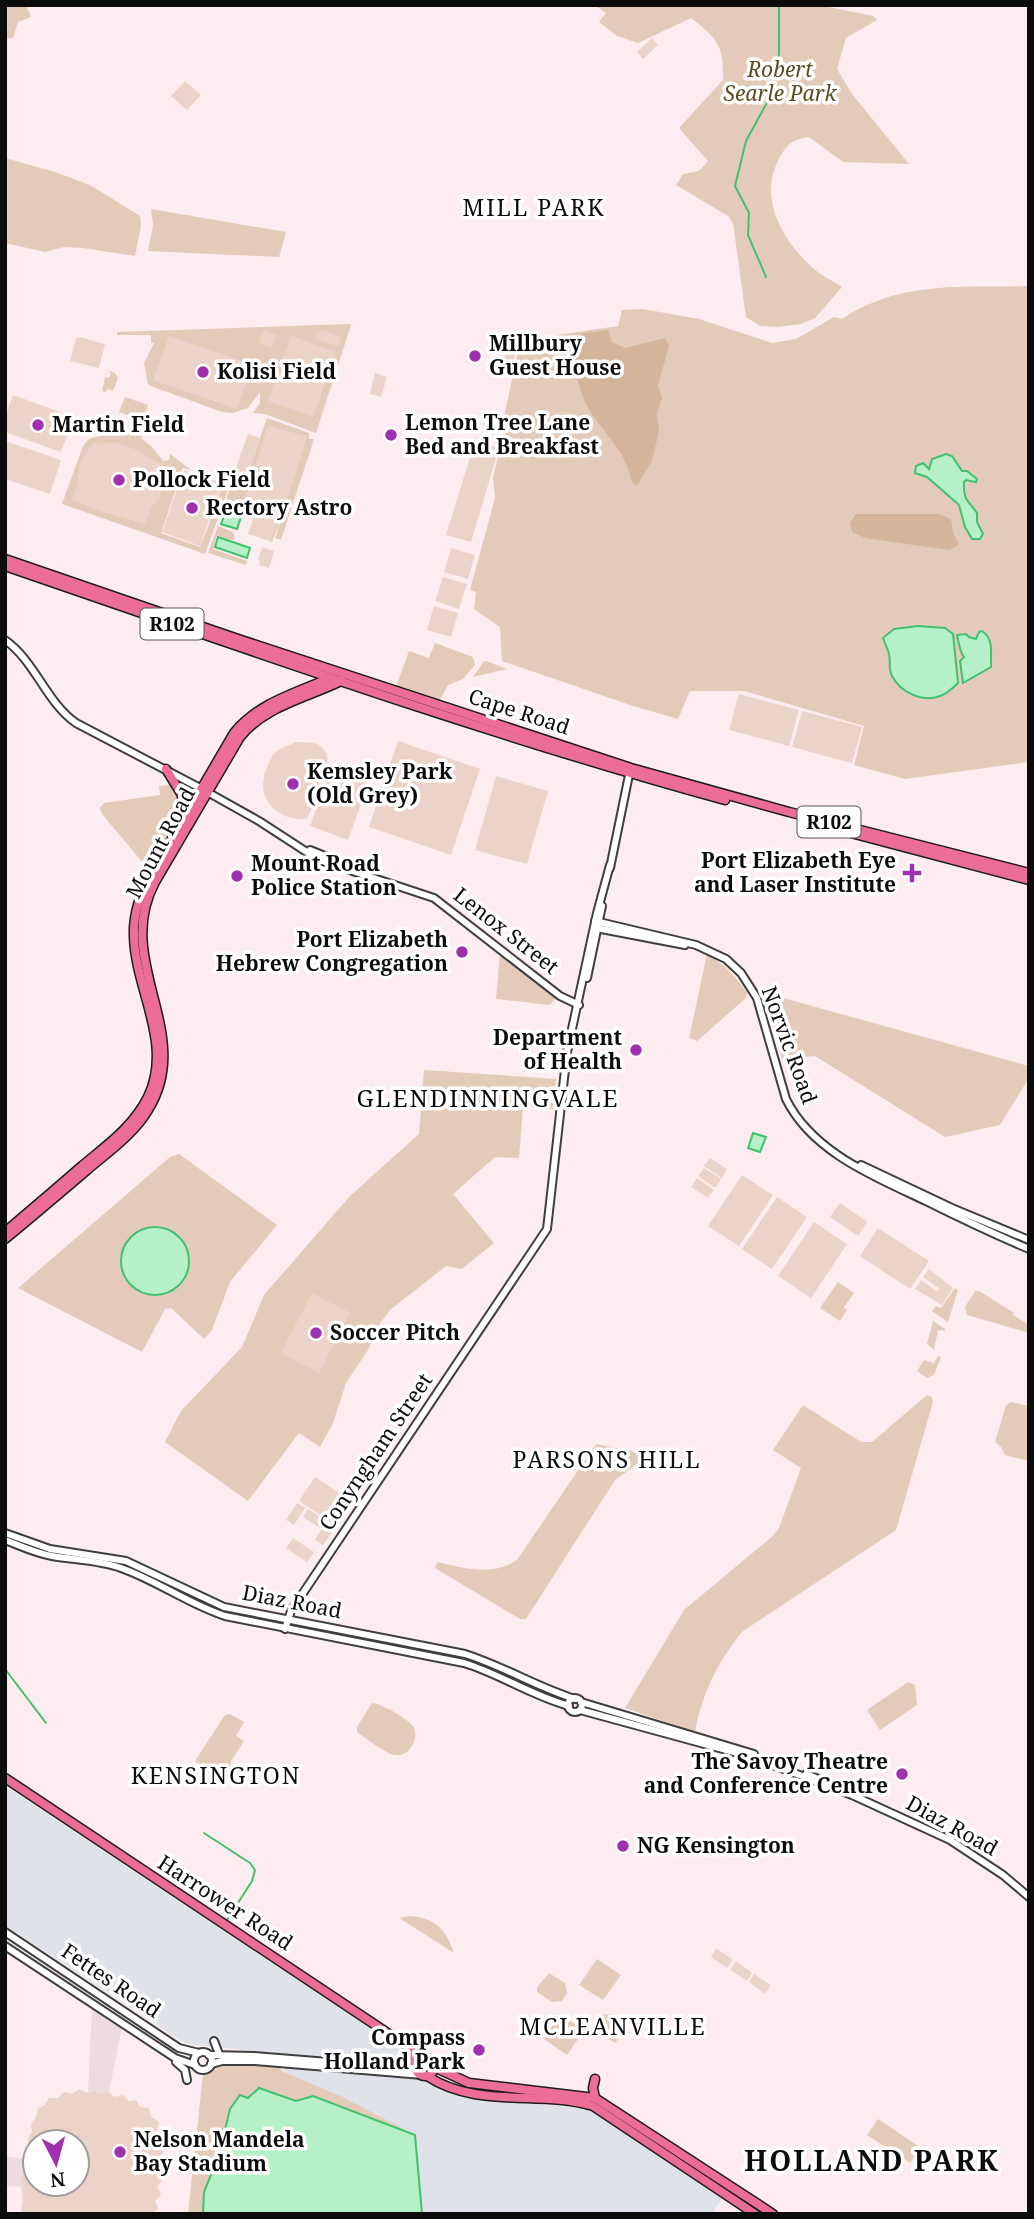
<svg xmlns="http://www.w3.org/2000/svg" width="1034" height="2219" font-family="'Noto Serif',serif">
	<rect width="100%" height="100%" fill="#fdecf0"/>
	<polygon fill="#e0e2ea" points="5,1786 409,2054 419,2078 469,2099 583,2108 602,2116 721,2196 721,2200 712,2214 422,2214 414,2135 343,2097 284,2072 284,2054 186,2044 5,1925"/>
	<g fill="#e4cbb9">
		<polygon points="5,5 26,5 31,17 18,22 13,38 5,39"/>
		<path d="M594,5H819L873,16L877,20L846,38L837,69L852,94L909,164L843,162L809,137C790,140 786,145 777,163C758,202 787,248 819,273C826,278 835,282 842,287L815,318L801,324L778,327L760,326L746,317L733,223L728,216L676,185L683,174L699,171L708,161L679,128L723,80C724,46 718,39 691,18L638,43L617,36L599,22L606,13Z"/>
		<polygon points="5,158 55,172 90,185 140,216 141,226 135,256 83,248 64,247 45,252 5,243"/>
		<polygon points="151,209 286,232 279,257 148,251 153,225"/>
		<path d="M1029,286V762L905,779L854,765L864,726L744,691H690L678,719L633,706L502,661L500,627L474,609L476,592L470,590L495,498L493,478L507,419L504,417L518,351L557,335L618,326L622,310L643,309L699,319L772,343L796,339L834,317L842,319C900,280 962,288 1029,286Z"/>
		<polygon points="349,324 351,325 316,433 265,414 253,413 260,403 260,392 248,408 233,413 222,412 151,386 148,384 144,363 154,343 151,343 151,335 117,335 117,332"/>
		<polygon points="107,370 115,373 118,378 113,391 107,389 106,392 102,391 105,377 109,378 111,373"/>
		<polygon points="125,397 148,405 143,420 119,412"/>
		<polygon points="267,418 309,433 309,439 314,439 281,540 275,538 282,516 272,542 270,541 278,518 247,509 247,507 227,500 218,523 231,485 231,482 230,484 224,480 231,479 235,482 235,485 244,484"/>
		<polygon points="114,432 128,432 142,436 141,438 152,447 163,461 169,460 170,454 191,470 183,468 161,533 200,547 211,519 218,518 205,554 62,504 83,446 89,439"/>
		<polygon points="223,482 229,487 218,517 213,511"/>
		<polygon points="218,526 233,532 235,540 225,539 217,535 213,549 247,561 246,565 208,553"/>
		<polygon points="435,643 473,657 475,665 463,679 448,685 440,700 396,687 409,651 429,658"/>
		<polygon points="484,661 486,661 507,669 473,677"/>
		<polygon points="170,779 181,799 180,815 150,867 144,864 102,814 100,808 104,803 160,795 159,786 169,785"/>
		<polygon points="500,953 556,998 550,1005 496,999"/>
		<path d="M707,954C724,964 736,976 747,993L746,998L697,1041L689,1038Z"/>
		<polygon points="765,993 1029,1066 1029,1078 1000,1125 945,1137 815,1056 782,1059"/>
		<polygon points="424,1070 556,1079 553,1109 523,1106 519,1158 495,1157 453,1194 494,1243 462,1269 446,1266 390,1310 375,1330 368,1350 346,1383 333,1423 320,1447 299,1433 248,1501 165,1442 181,1411 242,1347 264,1295 350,1196 419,1134"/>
		<polygon points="179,1154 277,1225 230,1282 212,1330 204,1339 171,1308 165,1309 142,1352 18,1288 170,1157"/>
		<polygon points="838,1282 854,1293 844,1307 847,1310 840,1321 820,1308"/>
		<polygon points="955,1288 958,1290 948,1322 932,1311 936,1306 941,1308"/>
		<polygon points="975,1291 979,1291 1014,1313 1013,1315 1029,1325 1029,1333 967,1315 965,1307"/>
		<polygon points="933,1321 945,1329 945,1331 938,1330 934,1350 927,1344"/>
		<polygon points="938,1356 941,1357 934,1375 927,1378 917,1371 924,1360 934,1363"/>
		<path d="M927,1395L932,1397L933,1402L896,1530L743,1631C719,1659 701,1696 695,1732L625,1708L684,1610L774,1535L779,1528L801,1468L773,1450L803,1405L861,1442H872Z"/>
		<polygon points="1011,1402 1029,1406 1029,1461 1005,1455 1001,1447 995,1442 1006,1405"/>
		<path d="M596,1444L632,1451L641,1456L640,1462L615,1480L526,1619H520L435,1568L437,1562C465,1568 491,1577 517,1560Z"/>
		<polygon points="908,1682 915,1685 917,1705 880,1730 867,1710"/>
		<path d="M372,1703C380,1703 411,1720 414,1728C419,1740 409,1757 395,1755C386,1754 366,1738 357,1732V1727Z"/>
		<polygon points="230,1714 244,1722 236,1736 244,1741 231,1761 231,1771 225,1779 195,1761 225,1715"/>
		<path d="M410,1916C436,1918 446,1930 454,1953L399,1918Z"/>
		<polygon points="597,1959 621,1975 603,2000 579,1985"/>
		<polygon points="549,1973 565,1983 567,1993 562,2001 552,2002 537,1992 537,1987"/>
		<polygon points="560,2014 584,2030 567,2055 544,2039"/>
		<polygon points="612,2014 626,2024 627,2027 615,2043 598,2033 596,2023 601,2015"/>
		<path d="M209,2058L277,2065L284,2072L343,2097L415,2135L313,2096L296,2101L259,2088L248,2098L240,2095L231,2109L225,2130L219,2135C227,2152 209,2173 205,2190C203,2197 204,2206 203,2214H188L203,2074Z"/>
		<polygon points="878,2119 918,2146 920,2149 910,2163 867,2135"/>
	</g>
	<g fill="#d4b59a">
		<path d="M608,330L612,342L625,348L665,338L669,346L658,385L662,398L657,414L659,431L652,461L637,486L632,483C627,455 610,439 594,417C578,395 573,365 573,338L585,333Z"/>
		<polygon points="856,514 939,514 951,519 953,532 959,545 949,550 865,538 852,532 850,523"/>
	</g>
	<g fill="#ecd3ca" fill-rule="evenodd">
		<polygon points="652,38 658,45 643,59 637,52"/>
		<polygon points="185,81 201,95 187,110 171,96"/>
		<polygon points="264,330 277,335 272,348 259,343"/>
		<polygon points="321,330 341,337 338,346 315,339 317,332 320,333"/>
		<polygon points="169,336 252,365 237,409 153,380"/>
		<polygon points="291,336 336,352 313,417 268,401"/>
		<polygon points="79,337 105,344 99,368 70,361 76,339"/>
		<polygon points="505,352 515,354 511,374 502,372"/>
		<polygon points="375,373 387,377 381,397 370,394"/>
		<polygon points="13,395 74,417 61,452 5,432 5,417"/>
		<polygon points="268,425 307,437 284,509 246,497"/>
		<polygon points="248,434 260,438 244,483 232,479"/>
		<polygon points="5,441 61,460 50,494 5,479"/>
		<polygon points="475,441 499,448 471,542 446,535"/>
		<path d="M94,442C103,446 112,441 121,444C139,449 151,460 166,467L160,497L150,509L145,524L102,512L72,499L77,486L79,464Z"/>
		<polygon points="184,470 222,483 200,546 162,532"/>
		<polygon points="256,511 278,518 270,541 248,534"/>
		<polygon points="262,547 274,551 269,568 259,565 260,561 258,560"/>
		<polygon points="451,548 475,555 468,579 444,572"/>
		<polygon points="443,577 467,584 459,609 435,601"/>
		<polygon points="434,606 458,613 451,637 427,630"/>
		<polygon points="739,694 799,710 789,746 729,730"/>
		<polygon points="802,711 862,727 852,763 792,747"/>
		<polygon points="398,741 480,769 451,855 369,827"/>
		<path d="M296,742C303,742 314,742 319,745C341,758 314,802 307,819C275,821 253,796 268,765C270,761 272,755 276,752C282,747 290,745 296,742Z"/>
		<polygon points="331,769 369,782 348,840 310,826"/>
		<polygon points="496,776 548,791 527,864 475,850"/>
		<polygon points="710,1158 727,1169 722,1178 704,1166"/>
		<polygon points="704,1168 721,1179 715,1188 698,1176"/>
		<polygon points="742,1175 773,1195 739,1246 708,1226"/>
		<polygon points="697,1178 714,1190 708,1198 691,1187"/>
		<polygon points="777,1197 807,1217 772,1269 742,1249"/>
		<polygon points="840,1203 867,1222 858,1236 830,1217"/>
		<polygon points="814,1222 847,1244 811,1298 778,1276"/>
		<polygon points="878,1228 929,1261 910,1289 860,1256"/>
		<polygon points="929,1269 953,1288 942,1305 915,1289 921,1280 938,1292 940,1289 923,1277"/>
		<polygon points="312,1293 350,1313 319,1373 281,1353"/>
		<polygon points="315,1477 351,1501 335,1525 299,1501"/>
		<polygon points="297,1503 305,1508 294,1525 286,1520"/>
		<polygon points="308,1509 325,1520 320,1528 303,1517"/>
		<polygon points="326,1522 335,1528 323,1545 315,1540"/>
		<polygon points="293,1538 314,1552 307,1562 286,1548"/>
		<polygon points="716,1948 733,1960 727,1968 711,1957"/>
		<polygon points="736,1961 752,1973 747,1981 730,1970"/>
		<polygon points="754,1974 771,1985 765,1994 749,1982"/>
		<path d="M79,2089L87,2093L94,2090L100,2094L109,2092L114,2097L123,2095L128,2101L136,2100L140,2107L149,2108L151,2117L159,2122L157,2131L163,2138L159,2145L163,2152L159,2159L163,2166L158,2173L162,2181L157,2187L161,2194L155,2201L158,2208L153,2214H23L21,2209C24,2199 21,2190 21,2180C22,2170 27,2162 25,2151L29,2145L28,2138L32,2132L31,2124L36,2117L38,2109L45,2105L49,2098H58L64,2092L72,2094ZM35,2142H77V2184H35Z"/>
	</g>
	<g fill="#ecdce1">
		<polygon points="92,2008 122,2027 109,2092 100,2094 94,2090 88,2092"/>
		<polygon points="5,2156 26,2159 21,2180 24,2187 5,2186"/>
	</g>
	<g fill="#b5f0c7" stroke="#42c16c" stroke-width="2">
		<path d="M946,454L952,456L962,471H967L977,479L976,482L966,480L964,482C963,501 968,500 977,513V522L983,534L980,539H972L965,527L959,505L927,477L915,473L916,466L923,463L929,469L932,459Z"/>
		<polygon points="229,503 244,508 237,529 221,524"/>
		<polygon points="218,537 250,548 247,558 215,547"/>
		<path d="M918,626L945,628L953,634L958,683C953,688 947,694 940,696C923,703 900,692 892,676C888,668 891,662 889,654C888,649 885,644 883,638L894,629Z"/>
		<path d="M982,631C995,640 990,654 991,667L963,683L960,661L964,657C960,653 958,640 957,635L966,634L969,637L976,639L979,632Z"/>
		<polygon points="753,1133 766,1137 760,1152 748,1148"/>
		<circle cx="155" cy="1261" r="34"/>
		<polygon points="259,2088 296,2101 313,2096 415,2135 422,2214 203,2214 204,2192 221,2150 222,2141 218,2129 225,2130 230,2109 240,2095 248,2098"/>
	</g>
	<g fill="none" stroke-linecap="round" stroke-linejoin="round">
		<g stroke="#42c16c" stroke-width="2">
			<polyline points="766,277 748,235 749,213 735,186 746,141 769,99 779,54 779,5"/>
			<polyline points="5,1669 46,1723"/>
			<polyline points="204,1833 250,1863 255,1870 252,1881 227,1920"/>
		</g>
		<defs>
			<g id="minor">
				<path d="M5,640C35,661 46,702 76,723L202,789L259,821L319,860L434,898L560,996L579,1005"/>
				<polyline points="310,850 342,863"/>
				<polyline points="610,868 630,770"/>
				<path d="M595,921L696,945L726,959L741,973L757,998L786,1099C812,1152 875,1177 926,1201C960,1218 994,1234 1029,1249"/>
				<polyline points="596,928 685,945"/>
				<polyline points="587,978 602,906"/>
				<polyline points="861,1165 952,1208 1029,1240"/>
				<path d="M5,1533L50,1549L126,1561L224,1607L465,1654C503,1666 537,1687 575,1699"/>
				<path d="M5,1540C21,1546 35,1553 52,1556C75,1560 99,1560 121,1568C158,1581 188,1604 225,1616L464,1663C500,1674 532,1696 569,1706"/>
				<polyline points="285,1629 291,1611 547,1229 567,1052 597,913 610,865"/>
				<circle cx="575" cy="1705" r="7"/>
				<polyline points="581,1702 754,1754"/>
				<polyline points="580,1710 752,1757 852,1795 950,1840 1003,1875 1029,1897"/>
				<polyline points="806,1774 845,1790"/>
				<polyline points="5,1932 179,2048 199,2053"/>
				<polyline points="5,1946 175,2058 195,2065"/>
				<polyline points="214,2041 219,2054"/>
				<circle cx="203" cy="2061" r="9"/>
				<polyline points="209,2055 254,2056 403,2068 417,2065"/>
				<polyline points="176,2062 185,2070 187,2080"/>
				<polyline points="211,2064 222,2061 255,2061 422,2075"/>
			</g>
			<g id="major">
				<polyline points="5,559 238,639 631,768 789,812 1029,873"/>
				<path d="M5,566C244,648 481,733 725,800"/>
				<polyline points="166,769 182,795 183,818"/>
				<polyline points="832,828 1029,880"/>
				<path d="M5,1232C31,1210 57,1188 82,1166C106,1146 134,1126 148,1097C174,1043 135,990 134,936C133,913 140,894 151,875L234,733C258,703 296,693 330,678"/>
				<path d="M5,1239C33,1216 60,1193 87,1170C108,1152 134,1134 148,1110C196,1033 112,962 155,882L240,737C265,706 306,698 341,681"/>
				<polyline points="5,1778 425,2058"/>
				<circle cx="425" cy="2067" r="9"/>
				<polyline points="407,2067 412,2055"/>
				<polyline points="434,2067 469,2083 595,2098 773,2214"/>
				<path d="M427,2076C477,2109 539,2090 593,2106L755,2214"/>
				<polyline points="595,2079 593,2088 595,2098"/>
			</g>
		</defs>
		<use href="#minor" stroke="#3f3f3f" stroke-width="10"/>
		<use href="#major" stroke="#1d1d1d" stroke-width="11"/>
		<use href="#minor" stroke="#fff" stroke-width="6"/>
		<use href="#major" stroke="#ec6d95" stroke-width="8"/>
	</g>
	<g fill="#9f30af" stroke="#fff" stroke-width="2.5">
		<circle cx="475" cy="356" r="7"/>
		<circle cx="203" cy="372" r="7"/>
		<circle cx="38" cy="425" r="7"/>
		<circle cx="391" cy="435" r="7"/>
		<circle cx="119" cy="480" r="7"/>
		<circle cx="192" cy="508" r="7"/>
		<circle cx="293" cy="784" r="7"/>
		<path d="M908.5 862.5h7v7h7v7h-7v7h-7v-7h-7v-7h7z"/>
		<circle cx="237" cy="876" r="7"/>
		<circle cx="462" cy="952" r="7"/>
		<circle cx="636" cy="1050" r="7"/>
		<circle cx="316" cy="1333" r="7"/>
		<circle cx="902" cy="1774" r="7"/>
		<circle cx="623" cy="1846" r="7"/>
		<circle cx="479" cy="2050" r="7"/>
		<circle cx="120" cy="2152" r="7"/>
	</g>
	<g text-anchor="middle" stroke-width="7" stroke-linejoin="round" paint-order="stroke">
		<g fill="#fff" stroke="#555" stroke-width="2">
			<rect x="140.5" y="608.5" width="63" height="31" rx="5"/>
			<rect x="797.5" y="806.5" width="63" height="31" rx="5"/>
		</g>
		<g font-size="19" font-weight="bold" fill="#0c0c0c">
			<text x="172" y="631">R102</text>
			<text x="829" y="829">R102</text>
		</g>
		<g font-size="21" font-style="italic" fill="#5d4c22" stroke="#fff">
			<text x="780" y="77">Robert<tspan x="780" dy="24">Searle Park</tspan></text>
		</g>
		<g font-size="21" font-weight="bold" fill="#0c0c0c" stroke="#fff" text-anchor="start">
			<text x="489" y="351">Millbury<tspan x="489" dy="24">Guest House</tspan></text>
			<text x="217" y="379">Kolisi Field</text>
			<text x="405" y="430">Lemon Tree Lane<tspan x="405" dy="24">Bed and Breakfast</tspan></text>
			<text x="52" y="432">Martin Field</text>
			<text x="133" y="487">Pollock Field</text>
			<text x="206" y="515">Rectory Astro</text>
			<text x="307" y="779">Kemsley Park<tspan x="307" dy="24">(Old Grey)</tspan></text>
			<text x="896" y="868" text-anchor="end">Port Elizabeth Eye<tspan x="896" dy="24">and Laser Institute</tspan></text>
			<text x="251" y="871">Mount Road<tspan x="251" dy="24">Police Station</tspan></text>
			<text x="448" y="947" text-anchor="end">Port Elizabeth<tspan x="448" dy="24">Hebrew Congregation</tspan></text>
			<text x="622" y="1045" text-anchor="end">Department<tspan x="622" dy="24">of Health</tspan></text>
			<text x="330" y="1340">Soccer Pitch</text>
			<text x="888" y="1769" text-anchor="end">The Savoy Theatre<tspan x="888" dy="24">and Conference Centre</tspan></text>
			<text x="637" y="1853">NG Kensington</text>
			<text x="465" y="2045" text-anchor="end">Compass<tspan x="465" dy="24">Holland Park</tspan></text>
			<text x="134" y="2147">Nelson Mandela<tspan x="134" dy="24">Bay Stadium</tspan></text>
		</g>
		<g font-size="21" fill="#0c0c0c" stroke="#fff">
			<text transform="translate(519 712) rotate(18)" y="7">Cape Road</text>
			<text transform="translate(161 843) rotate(-62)" y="7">Mount Road</text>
			<text transform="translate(506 931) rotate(38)" y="7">Lenox Street</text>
			<text transform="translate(789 1045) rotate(70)" y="7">Norvic Road</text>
			<text transform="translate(376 1452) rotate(-56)" y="7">Conyngham Street</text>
			<text transform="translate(292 1602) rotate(11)" y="7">Diaz Road</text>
			<text transform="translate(952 1826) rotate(29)" y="7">Diaz Road</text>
			<text transform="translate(225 1903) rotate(33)" y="7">Harrower Road</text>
			<text transform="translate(111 1981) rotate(34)" y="7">Fettes Road</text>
		</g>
		<g font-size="23" letter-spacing="2" fill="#0c0c0c" stroke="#fff">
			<text x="534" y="216">MILL PARK</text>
			<text x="607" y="1468">PARSONS HILL</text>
			<text x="216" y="1784">KENSINGTON</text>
			<text x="613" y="2035">MCLEANVILLE</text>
		</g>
		<g font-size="24" letter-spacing="2" fill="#0c0c0c" stroke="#fff">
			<text x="488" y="1107">GLENDINNINGVALE</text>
		</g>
		<g font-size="28" font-weight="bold" letter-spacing="2" fill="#0c0c0c" stroke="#fff">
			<text x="872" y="2171">HOLLAND PARK</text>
		</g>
	</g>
	<rect width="1034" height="2219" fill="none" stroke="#0c0c0c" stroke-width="14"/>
	<g transform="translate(56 2163) rotate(174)"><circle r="33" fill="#ffffff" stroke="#9e9e9e" stroke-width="2"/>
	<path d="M0-5L12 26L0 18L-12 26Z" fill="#9f30af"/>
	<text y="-10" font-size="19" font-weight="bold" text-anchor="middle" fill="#0c0c0c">N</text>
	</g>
</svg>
